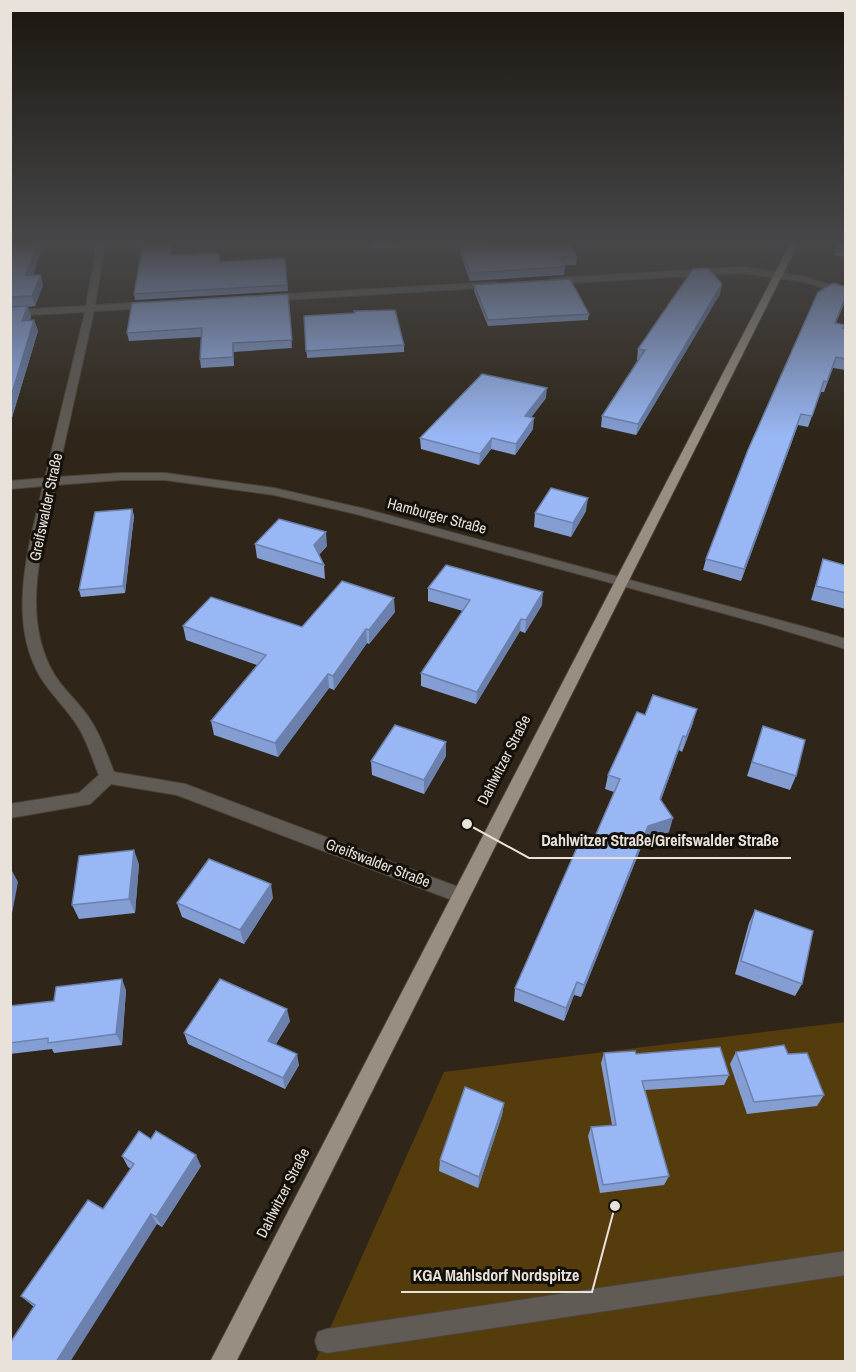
<svg xmlns="http://www.w3.org/2000/svg" width="856" height="1372" font-family="'Archivo Narrow',sans-serif">
	<rect width="100%" height="100%" fill="#2f2619"/>
	<polygon fill="#543c0d" points="845,1022 845,1361 315,1362 444,1072"/>
	<g fill="none" stroke-linecap="round" stroke-linejoin="round">
		<defs>
			<g id="minor">
				<path d="M97,244H105L95,305L151,302L156,305L151,308L94,311L57,477L121,473H165L274,488L365,509L812,629L846,639V649L763,624L356,514L274,495L165,480H121L56,485C42,544 20,617 54,674C64,691 81,704 91,721C101,736 107,755 114,772L185,784L466,890L469,895L466,900L460,903L177,795L111,784L90,804L10,818V804L79,793L99,775C92,759 87,740 77,725C66,708 51,694 41,678C6,620 29,546 43,486L10,489V481L45,478L85,312L10,316V310L86,306Z"/>
				<polygon points="743,267 806,277 846,290 846,296 805,282 743,273 552,284 548,281 552,278"/>
				<polygon points="495,282 498,283 498,287 267,301 262,298 267,295"/>
				<polygon points="846,1251 846,1275 327,1353 318,1350 315,1341 318,1332 327,1329"/>
			</g>
			<polygon id="major" points="790,244 798,244 236,1362 210,1362"/>
		</defs>
		<use href="#minor" stroke="#4d4438" stroke-width="2"/>
		<use href="#major" stroke="#4d4438" stroke-width="2"/>
		<use href="#minor" fill="#605c55" fill-rule="evenodd"/>
		<use href="#major" fill="#988f82" fill-rule="evenodd"/>
	</g>
	<g fill="#849dd3">
		<polygon points="10,244 43,244 33,275 43,285 35,306 28,307 31,317 30,321 34,320 38,331 10,424"/>
		<polygon points="143,244 173,244 171,255 219,253 220,262 285,258 288,291 135,300 134,294"/>
		<polygon points="372,244 403,244 403,246 373,249"/>
		<polygon points="482,244 570,244 577,257 576,265 564,265 565,267 564,275 470,281 461,256 461,248 483,247"/>
		<polygon points="837,244 846,244 846,257 834,255"/>
		<polygon points="722,284 720,294 636,435 601,427 602,416 639,360 637,360 638,349"/>
		<polygon points="474,285 589,314 588,320 488,326 474,291"/>
		<polygon points="846,287 846,299 836,323 846,329 846,370 833,368 824,392 821,392 808,427 798,425 741,581 703,570 706,559"/>
		<polygon points="288,294 292,348 234,352 234,366 201,368 200,359 201,337 129,341 127,333"/>
		<polygon points="304,316 404,345 404,352 307,358"/>
		<polygon points="546,398 531,417 533,429 515,455 491,449 479,465 421,449 420,438"/>
		<polygon points="132,509 134,516 125,593 81,597 79,590"/>
		<polygon points="586,511 571,537 534,527 535,513"/>
		<polygon points="255,544 327,546 319,555 324,565 325,579 257,558"/>
		<polygon points="823,559 844,565 846,564 846,609 811,600"/>
		<polygon points="428,588 542,605 525,633 520,631 476,704 421,686 421,673 463,611 428,601"/>
		<polygon points="395,612 369,644 367,643 334,690 329,688 278,757 214,735 211,721 257,665 186,640 183,626 302,627"/>
		<polygon points="645,715 693,723 682,752 679,750 661,800 669,832 644,840 581,997 574,995 564,1021 514,1001 515,988 590,848 614,792 605,789 608,775"/>
		<polygon points="763,726 796,776 790,790 747,776"/>
		<polygon points="446,742 446,756 424,794 372,775 371,761"/>
		<polygon points="139,864 135,913 79,919 72,905"/>
		<polygon points="273,898 244,944 182,917 177,903"/>
		<polygon points="755,910 802,984 795,996 735,974 749,923"/>
		<polygon points="126,990 122,1045 54,1053 52,1049 10,1054 10,1006 54,1001"/>
		<polygon points="290,1021 276,1044 299,1065 285,1089 188,1044 184,1033"/>
		<polygon points="736,1052 788,1054 824,1095 817,1106 747,1114 730,1064"/>
		<polygon points="604,1053 636,1054 729,1075 724,1085 645,1090 669,1176 664,1185 600,1193 588,1136 591,1127 612,1125 601,1063"/>
		<polygon points="504,1103 502,1115 478,1188 439,1171 440,1160"/>
		<polygon points="122,1156 201,1166 162,1227 157,1224 34,1307 21,1296 103,1209 131,1169 128,1167"/>
	</g>
	<g fill="#6b80ac">
		<polygon points="37,244 43,244 29,286 26,275"/>
		<polygon points="171,244 173,244 171,261 170,255"/>
		<polygon points="41,275 43,285 35,306 32,296"/>
		<polygon points="722,284 720,294 636,435 638,424"/>
		<polygon points="846,296 846,299 832,333 835,323"/>
		<polygon points="28,306 31,317 25,332 22,321"/>
		<polygon points="34,320 38,331 10,424 10,400"/>
		<polygon points="233,343 234,352 234,366 233,357"/>
		<polygon points="547,388 546,398 524,427 525,416"/>
		<polygon points="801,414 798,425 741,581 744,569"/>
		<polygon points="534,418 533,429 515,455 516,444"/>
		<polygon points="492,438 491,449 479,465 480,454"/>
		<polygon points="588,498 586,511 571,537 573,523"/>
		<polygon points="132,509 134,516 125,593 123,586"/>
		<polygon points="326,532 327,546 315,559 314,545"/>
		<polygon points="543,592 542,605 525,633 526,620"/>
		<polygon points="394,598 395,612 369,644 369,630"/>
		<polygon points="521,619 520,631 476,704 477,692"/>
		<polygon points="366,629 367,643 334,690 333,676"/>
		<polygon points="328,674 329,688 278,757 275,743"/>
		<polygon points="697,709 693,723 682,752 686,737"/>
		<polygon points="683,736 679,750 656,813 660,799"/>
		<polygon points="446,742 446,756 424,794 424,780"/>
		<polygon points="673,818 669,832 644,840 581,997 584,985 648,826"/>
		<polygon points="134,850 139,864 135,913 129,899"/>
		<polygon points="11,869 18,882 11,919 10,874"/>
		<polygon points="271,884 273,898 244,944 240,930"/>
		<polygon points="122,979 126,990 122,1045 116,1034"/>
		<polygon points="577,982 574,995 564,1021 566,1008"/>
		<polygon points="287,1009 290,1021 271,1052 268,1041"/>
		<polygon points="297,1054 299,1065 285,1089 283,1078"/>
		<polygon points="504,1103 502,1115 478,1188 479,1177"/>
		<polygon points="196,1155 201,1166 162,1227 156,1217"/>
		<polygon points="151,1214 157,1224 70,1362 56,1362"/>
	</g>
	<g fill="#99b7f5" stroke="#6b80ac" stroke-width="1.5">
		<polygon points="10,244 37,244 26,275 41,275 32,296 10,297"/>
		<polygon points="143,244 171,244 170,255 219,253 219,262 285,258 287,285 134,294"/>
		<polygon points="485,244 570,244 577,257 560,257 565,267 470,273 461,248 487,247"/>
		<polygon points="708,268 722,284 638,424 602,416 645,350 638,349 693,269"/>
		<polygon points="570,279 589,314 488,320 474,285"/>
		<polygon points="833,283 846,287 846,296 835,323 845,325 843,328 846,329 846,359 836,357 827,382 824,381 812,416 801,414 744,569 706,559 748,450 818,292"/>
		<polygon points="288,294 292,340 233,343 233,357 200,359 202,328 127,333 132,303"/>
		<polygon points="28,306 22,321 34,320 10,400 10,307"/>
		<polygon points="395,310 404,345 306,351 304,316 355,313 354,311"/>
		<polygon points="482,374 547,388 525,416 534,418 516,444 492,438 480,454 420,438"/>
		<polygon points="551,488 588,498 573,523 535,513"/>
		<polygon points="132,509 123,586 79,590 95,512"/>
		<polygon points="279,519 326,532 314,545 324,565 255,544"/>
		<polygon points="823,559 844,565 846,564 846,593 816,586"/>
		<polygon points="446,565 543,592 526,620 521,619 477,692 421,673 470,600 428,588"/>
		<polygon points="342,581 394,598 369,630 366,629 333,676 328,674 275,743 211,721 266,655 183,626 211,597 302,627"/>
		<polygon points="653,695 697,709 686,737 683,736 660,799 673,818 648,826 584,985 577,982 566,1008 515,988 579,843 590,848 620,779 608,775 637,712 645,715"/>
		<polygon points="395,725 446,742 424,780 371,761"/>
		<polygon points="763,726 805,740 796,776 752,762"/>
		<polygon points="134,850 129,899 72,905 79,856"/>
		<polygon points="209,859 271,884 240,930 177,903"/>
		<polygon points="755,910 813,931 802,984 741,961"/>
		<polygon points="122,979 116,1034 48,1043 48,1038 10,1043 10,1006 54,1001 56,987"/>
		<polygon points="220,979 287,1009 268,1041 297,1054 283,1078 184,1033"/>
		<polygon points="784,1045 788,1054 807,1053 824,1095 754,1102 736,1052"/>
		<polygon points="720,1047 729,1075 642,1081 669,1176 603,1185 591,1127 616,1125 604,1053 635,1051 636,1054"/>
		<polygon points="465,1087 504,1103 479,1177 440,1160"/>
		<polygon points="139,1131 151,1139 156,1131 196,1155 156,1217 151,1214 56,1362 10,1362 10,1343 35,1305 21,1296 88,1200 103,1209 134,1164 122,1156"/>
	</g>
	<linearGradient id="sky" x2="0" y2="1"><stop stop-color="#1a150e"/><stop offset="0.56" stop-color="#474749"/><stop offset="1" stop-color="#474749" stop-opacity="0"/></linearGradient>
	<rect width="856" height="436" fill="url(#sky)"/>
	<g text-anchor="middle" stroke-width="6" stroke-linejoin="round" paint-order="stroke">
		<g font-size="15" fill="#e8e2da" stroke="#14100a">
			<text transform="translate(46 507) rotate(-78)" y="5">Greifswalder Straße</text>
			<text transform="translate(437 516) rotate(15)" y="5">Hamburger Straße</text>
			<text transform="translate(504 760) rotate(-63)" y="5">Dahlwitzer Straße</text>
			<text transform="translate(378 863) rotate(21)" y="5">Greifswalder Straße</text>
			<text transform="translate(283 1193) rotate(-63)" y="5">Dahlwitzer Straße</text>
		</g>
	</g>
	<path fill="none" stroke="#e8e2da" stroke-width="2" d="M467 824L529 858H791M615 1206L592 1292H401"/>
	<g fill="#e8e2da" stroke="#14100a" stroke-width="2">
		<circle cx="467" cy="824" r="6"/>
		<circle cx="615" cy="1206" r="6"/>
	</g>
	<g font-size="16" text-anchor="middle" font-weight="bold" fill="#e8e2da" stroke="#14100a" stroke-width="6" stroke-linejoin="round" paint-order="stroke">
		<text x="660" y="846">Dahlwitzer Straße/Greifswalder Straße</text>
		<text x="496" y="1281">KGA Mahlsdorf Nordspitze</text>
	</g>
	<rect width="856" height="1372" fill="none" stroke="#e8e2da" stroke-width="24"/>
</svg>
